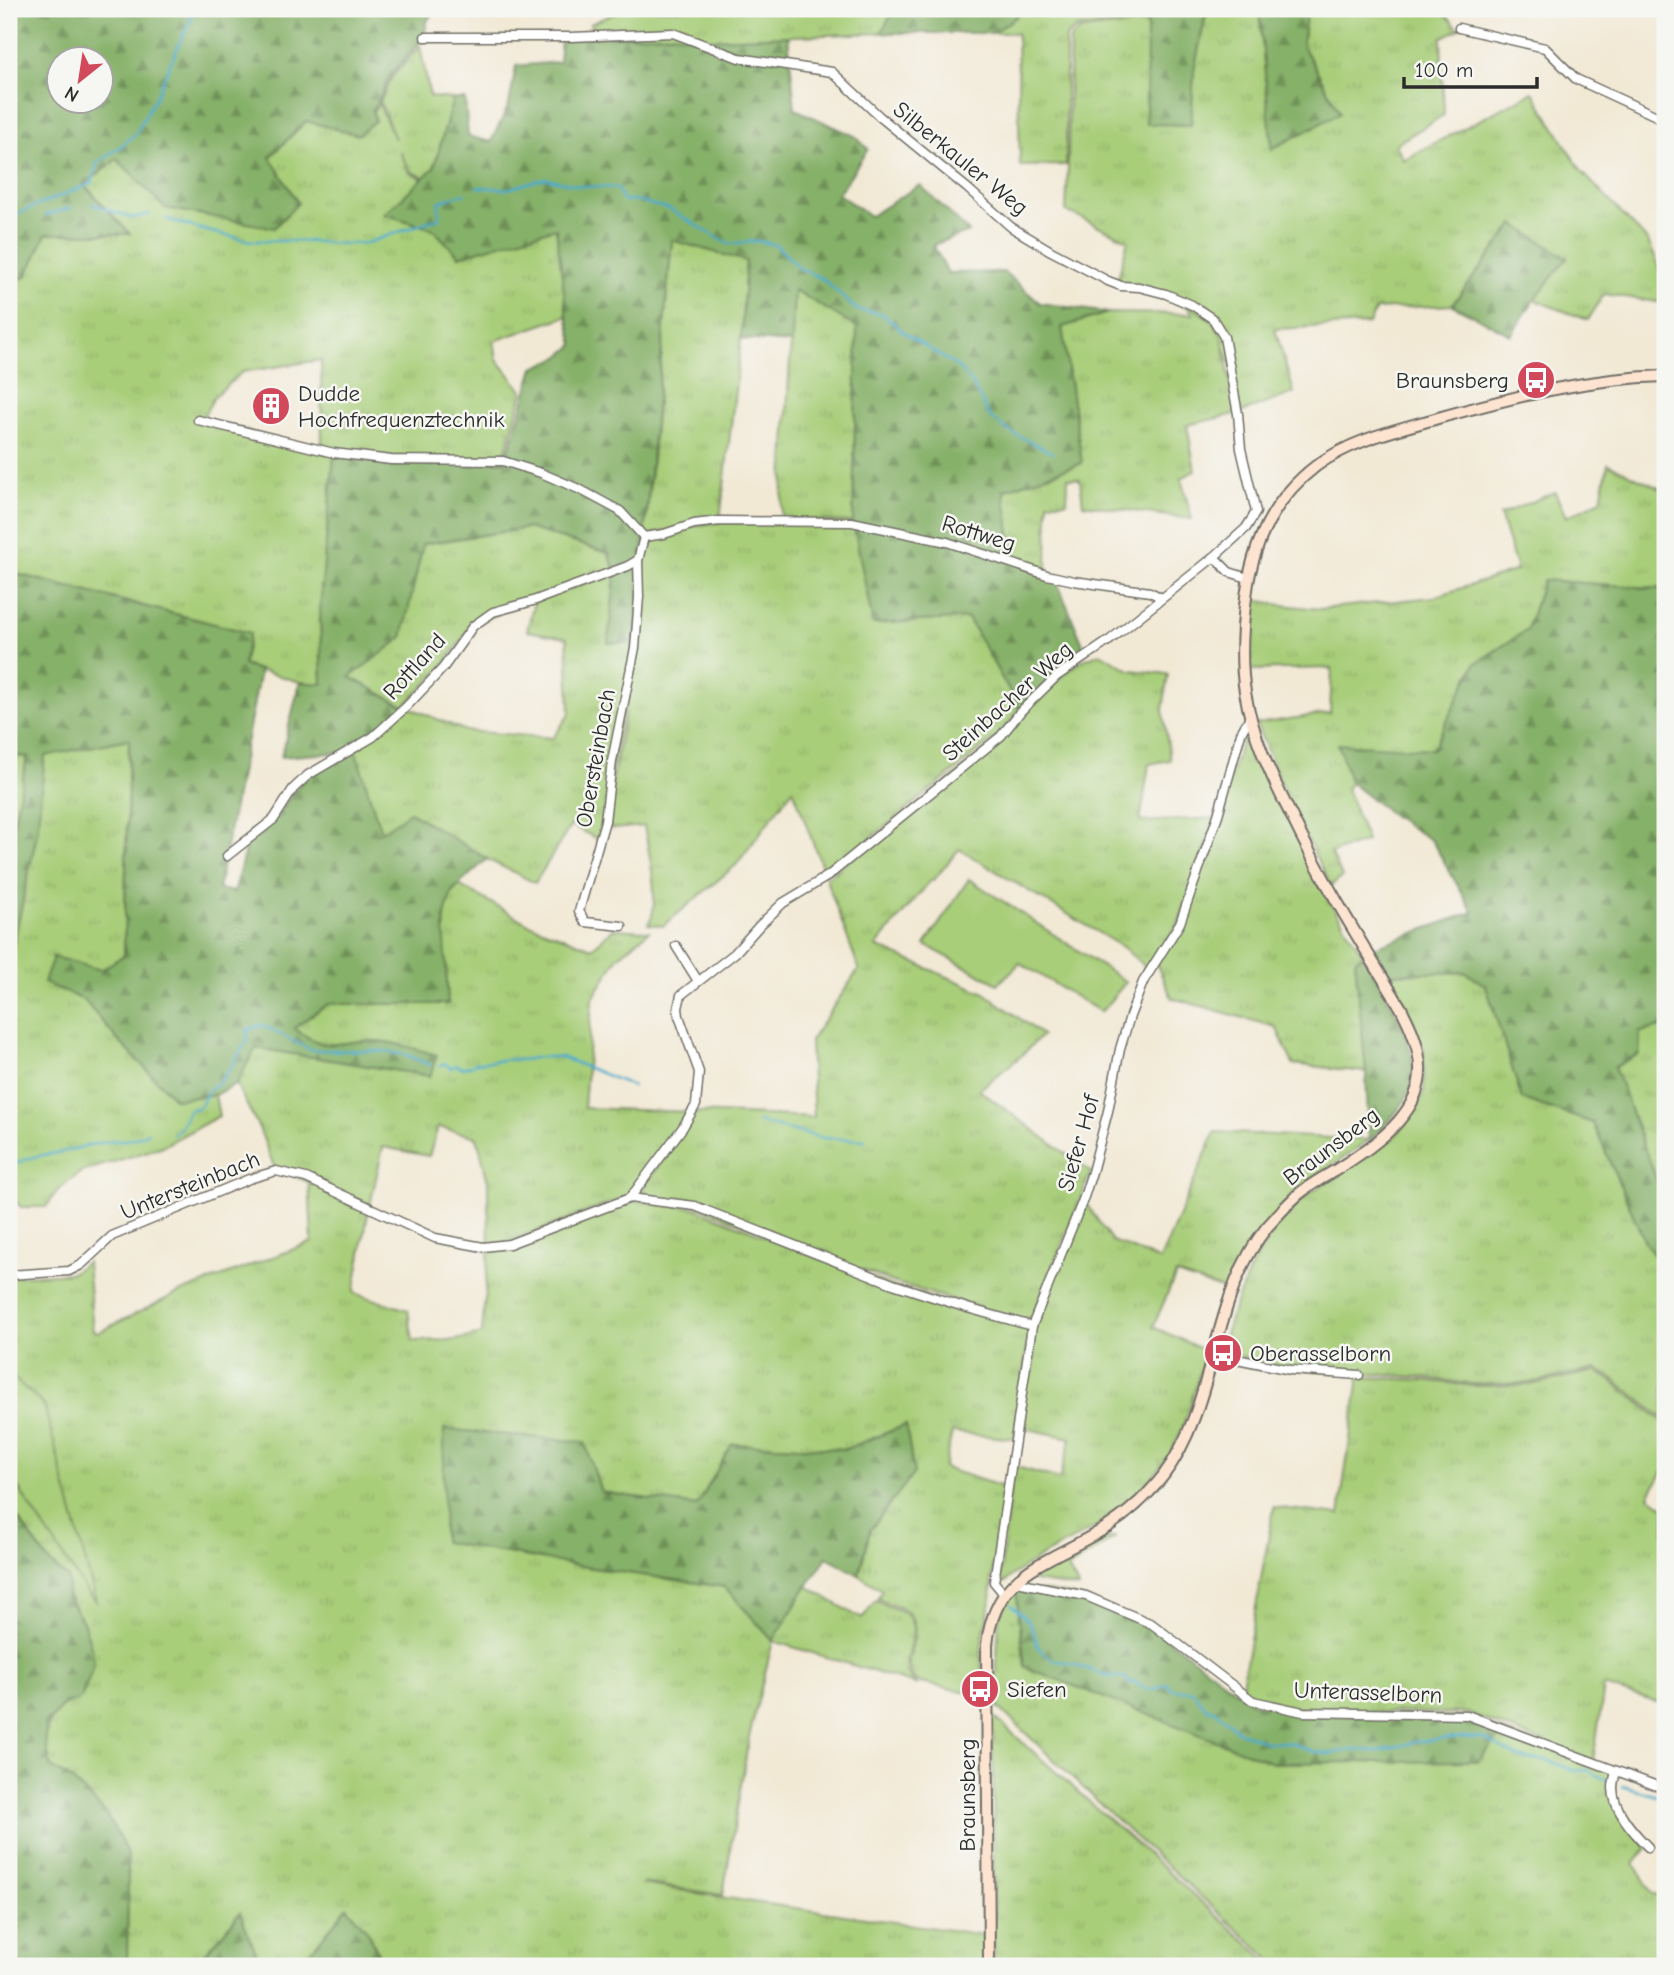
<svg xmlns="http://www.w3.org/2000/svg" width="1674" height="1975" font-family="'Comic Neue',sans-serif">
	<defs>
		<pattern id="grass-tufts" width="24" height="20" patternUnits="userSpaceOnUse" patternTransform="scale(1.75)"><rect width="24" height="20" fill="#a8ce79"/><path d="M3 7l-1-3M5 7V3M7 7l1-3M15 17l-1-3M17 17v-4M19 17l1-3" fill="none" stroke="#91b169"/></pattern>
		<pattern id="forest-firs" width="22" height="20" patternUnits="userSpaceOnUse" patternTransform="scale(1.75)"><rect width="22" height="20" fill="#86b169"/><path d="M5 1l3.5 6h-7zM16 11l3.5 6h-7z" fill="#6e9057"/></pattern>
	</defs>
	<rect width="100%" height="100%" fill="#f6f6f2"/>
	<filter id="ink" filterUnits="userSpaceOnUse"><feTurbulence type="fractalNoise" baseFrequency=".0143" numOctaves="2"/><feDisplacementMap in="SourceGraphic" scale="14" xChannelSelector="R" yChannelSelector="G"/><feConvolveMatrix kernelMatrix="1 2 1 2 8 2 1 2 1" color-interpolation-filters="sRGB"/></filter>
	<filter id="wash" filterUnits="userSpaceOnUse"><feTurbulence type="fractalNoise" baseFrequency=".00686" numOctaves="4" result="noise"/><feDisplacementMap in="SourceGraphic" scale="28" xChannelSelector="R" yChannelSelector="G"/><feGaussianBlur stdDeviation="1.57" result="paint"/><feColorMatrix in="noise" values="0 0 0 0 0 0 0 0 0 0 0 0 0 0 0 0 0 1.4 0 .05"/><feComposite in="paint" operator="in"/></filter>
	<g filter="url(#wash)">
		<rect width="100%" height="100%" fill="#f2e9d5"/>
		<g fill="url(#grass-tufts)" stroke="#6a7c52" stroke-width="2">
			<polygon points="624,9 895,9 881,33 711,39 680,35 598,35 590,24"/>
			<polygon points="1019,9 1152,9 1148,21 1078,28 1066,37 1066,165 1020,166 1017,33 992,33 1016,17"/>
			<polygon points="1213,9 1259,9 1272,149 1340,113 1302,44 1307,9 1357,9 1360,11 1362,9 1441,9 1459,29 1441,38 1444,115 1396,144 1403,160 1533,92 1582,172 1648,241 1665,281 1665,303 1604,294 1588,320 1534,300 1567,258 1514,224 1452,305 1376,309 1369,324 1275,329 1294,393 1240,413 1231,365 1213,318 1139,286 1117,281 1128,240 1066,211 1068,165 1070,39 1080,30 1148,23 1146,123 1191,125 1194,70 1206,15"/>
			<polygon points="420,46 430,97 453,99 434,168 424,177 410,171 400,151 409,172 423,179 385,214 433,229 459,256 556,227 567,316 494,341 497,359 523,392 503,460 391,459 322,448 321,360 242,372 214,397 202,419 334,455 320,607 322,685 300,682 243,665 250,633 9,572 9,282 26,277 46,234 129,233 84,184 117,158 165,208 298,203 270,157 306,121 375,121 373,111 379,104 395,139 380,102 391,78"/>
			<polygon points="672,240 746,261 741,339 720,520 643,536 647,516"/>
			<polygon points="794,289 857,327 853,522 781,519"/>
			<polygon points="1185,303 1211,320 1222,337 1236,414 1187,425 1195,470 1181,479 1192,519 1083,504 1080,479 1068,478 1067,502 1048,502 1047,574 1014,562 1004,490 1082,463 1062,327 1108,313 1193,314"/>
			<polygon points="1608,464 1665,491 1665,589 1543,580 1527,630 1475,664 1433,749 1339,745 1351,783 1346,788 1367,841 1331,853 1342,877 1331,886 1294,814 1256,724 1330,713 1332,668 1245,670 1248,625 1253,599 1281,605 1320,609 1434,597 1517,570 1500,515 1555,492 1566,517 1601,500"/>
			<path d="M720,522L854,524L873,624L968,618L1020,710L1000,734L825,875L793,789L736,865L663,926L648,924C662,907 648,848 644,826L613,829L608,826L609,801L636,648L639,559L645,538L694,526Z"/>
			<polygon points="528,528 608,553 615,570 533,599 472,625 442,668 404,706 349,677 402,638 422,544"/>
			<polygon points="616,571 608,643 634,643 599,840 571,825 535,883 487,859 411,813 381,833 355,749 408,707 466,731 553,738 570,713 567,638 527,631 534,602"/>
			<polygon points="1100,653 1130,670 1168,674 1163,710 1170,760 1149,764 1140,822 1215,818 1179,922 1148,970 1124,948 959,849 933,881 931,880 876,946 985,993 1042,1035 1021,1056 979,1090 1091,1172 1030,1323 893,1282 693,1204 646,1197 643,1189 695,1112 814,1117 810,1041 859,969 826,879 1003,737 1040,694 1081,661"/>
			<path d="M1249,728C1269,777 1289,825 1313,871C1328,900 1346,927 1363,955L1355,960L1366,1072L1293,1064L1276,1027L1172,998L1156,963L1182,923L1246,729Z"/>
			<polygon points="129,739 124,955 101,970 53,957 84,1000 117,1039 175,1099 215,1095 219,1116 161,1147 81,1172 57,1191 46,1207 21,1207 9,1195 9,943 13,946 37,833 44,755"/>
			<polygon points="9,756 28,756 9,845"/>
			<path d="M459,885L529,924L592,948L613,929L649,931L617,958L592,1000L584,1108L689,1112L629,1196L508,1242L489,1244L488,1182L477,1137L438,1127L429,1156L383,1147L370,1205L275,1169L259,1128L236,1084L255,1048L430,1076L378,1041L330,1045L315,1042L293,1028L328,1004H447C446,974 435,905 459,885Z"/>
			<path d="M1466,972L1486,986L1522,1099L1593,1123L1646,1244L1665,1270L1664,1419L1613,1379L1596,1369L1529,1383L1471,1384L1419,1377L1291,1369L1219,1352C1238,1294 1256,1240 1304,1198C1331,1175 1365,1159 1393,1138L1405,1125L1417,1107L1424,1091V1049L1412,1018L1385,974Z"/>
			<polygon points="1665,1026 1665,1202 1614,1067 1639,1054 1640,1032"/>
			<path d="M1215,1132L1369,1140L1297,1189L1227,1291L1176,1274L1153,1327L1206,1351C1198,1378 1191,1407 1180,1433C1165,1471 1125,1508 1090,1530C1061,1548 1029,1559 1004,1583L1000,1578L1013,1466L1060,1479L1071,1438L1018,1427L1034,1327L1085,1202L1112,1241L1160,1260Z"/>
			<path d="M309,1180L369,1208L354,1293L408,1310L413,1341L456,1340L482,1334L489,1247L631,1200L694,1208L894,1287L1030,1327L1014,1439L952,1432L944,1468L1006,1488L991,1582C994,1603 984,1623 982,1644C980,1660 983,1678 984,1695L920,1683C890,1666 934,1628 903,1609C895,1605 885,1602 877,1599L882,1590L859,1575L870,1530L913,1474L906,1425L846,1449L732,1444L697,1506L601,1492L585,1567L725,1587L773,1641L807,1586L862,1619L875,1601C885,1605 898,1608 906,1614C928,1635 888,1665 918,1685L773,1641L749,1737L723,1895L643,1883L642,1884L746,1901L985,1935L984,1966H384L367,1930L347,1908L299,1966H254L259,1960L240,1913L195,1966H127L128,1855L106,1813L73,1781L50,1766C46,1743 40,1731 57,1712C63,1704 67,1703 76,1701L84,1624L68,1597V1578L50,1563L9,1506V1277L71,1273L87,1262L93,1331L99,1332L176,1294L312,1242Z"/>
			<polygon points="1596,1371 1612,1381 1665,1423 1665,1468 1649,1496 1665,1508 1665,1705 1604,1686 1593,1761 1467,1713 1303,1711 1254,1700 1241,1690 1274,1507 1339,1515 1359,1377 1420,1380 1473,1386 1530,1385"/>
			<polygon points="1116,1537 1068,1568 1079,1588 1034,1581 1031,1576 1094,1540"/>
			<polygon points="1016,1590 1025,1667 1478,1761 1504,1732 1614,1772 1615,1806 1647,1848 1634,1864 1653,1894 1665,1896 1665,1944 1653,1966 1278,1966 1134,1836 995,1704 999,1617 1009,1597"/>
			<polygon points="993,1716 1001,1723 1273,1966 994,1966"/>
		</g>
		<g fill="url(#forest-firs)" stroke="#586e4a" stroke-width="2" fill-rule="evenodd">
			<path d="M9,9H436L427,21L424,37L389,77L378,102L372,110L375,121L358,135L306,121L270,157L298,203L274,228L165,208L117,159L84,185L130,234H46L26,277L9,282ZM60,60H102V102H60Z"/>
			<polygon points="895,9 1019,9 1016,17 992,33 881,33"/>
			<polygon points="1152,9 1210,9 1206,13 1194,70 1191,125 1146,124 1147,25"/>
			<polygon points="1259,9 1307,9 1302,44 1340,113 1272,149"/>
			<polygon points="672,34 711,39 788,36 795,109 855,136 868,149 838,194 870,216 920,185 969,232 933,245 948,273 1004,272 1040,303 1108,313 1062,327 1082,463 1004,490 1014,562 1056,579 1086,652 1020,710 968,618 873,624 853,522 857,327 794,290 792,343 741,339 746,261 672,240 634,643 608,643 616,570 608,553 528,528 423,544 402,638 350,677 404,706 371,737 345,752 281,757 300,682 322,684 320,607 334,455 505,462 534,368 559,357 574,345 567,316 556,228 459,256 433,229 384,214 434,168 453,99 465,99 468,136 491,142 509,105 516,66 559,62 561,39"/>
			<polygon points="1514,224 1567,258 1534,300 1511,335 1452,305"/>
			<path d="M9,572L250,633L243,665L260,671L218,889L234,892L247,842L275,820L295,789L309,776L355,749L381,832L410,812L487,859L452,891L444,919L448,1004H328L294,1028C330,1056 339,1039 377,1041C396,1042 419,1050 437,1055L430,1076L256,1048L236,1084L215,1095L175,1099L117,1039L84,1000L44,983L53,957L101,970L124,955L129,739L45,756L37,833L13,947L9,943V845L27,757L9,756Z"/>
			<polygon points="1543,580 1665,589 1665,1026 1640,1032 1639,1054 1614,1067 1665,1202 1665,1270 1646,1244 1593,1123 1522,1099 1486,986 1465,972 1385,974 1369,949 1473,912 1432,841 1395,817 1351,783 1338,744 1433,749 1475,664 1527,630"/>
			<path d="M1363,955C1381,987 1422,1048 1412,1085C1407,1103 1383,1129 1369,1140L1366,1072L1355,960Z"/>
			<polygon points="906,1425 914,1473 870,1530 859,1575 827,1557 807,1586 773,1641 725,1587 585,1567 443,1542 444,1429 585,1442 601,1492 697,1506 732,1444 846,1449"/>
			<polygon points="9,1506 50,1563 68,1578 68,1597 84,1624 93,1653 94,1664 82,1697 76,1701 64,1704 47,1723 45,1737 50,1766 73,1781 106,1813 128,1855 127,1966 9,1966"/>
			<polygon points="1016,1590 1048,1591 1087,1599 1151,1627 1253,1703 1303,1713 1467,1717 1504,1732 1478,1761 1273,1763 1025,1667"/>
			<polygon points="347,1907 367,1930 384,1966 299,1966"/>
			<polygon points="240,1913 259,1960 254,1966 195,1966"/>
		</g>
		<g fill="#a8ce79" stroke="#6a7c52" stroke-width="2">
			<polygon points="969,879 1126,982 1101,1012 1020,963 998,984 925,945"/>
			<polygon points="9,1374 44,1405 96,1601 89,1595 9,1474"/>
		</g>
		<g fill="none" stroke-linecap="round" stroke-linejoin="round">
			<g stroke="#4cabcb" stroke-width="2.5">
				<polyline points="477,187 508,189 545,178 580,186 617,188 623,201 633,200 669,209 728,244 758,241 776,245 799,268 823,279 857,310 883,314 906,334 958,367 973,385 990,417 1010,432 1053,453"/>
				<polyline points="92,204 132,218 150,214"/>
				<polyline points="46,215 71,208"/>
				<polyline points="9,217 92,183 97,163 124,144 136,133 155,98 195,9"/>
				<polyline points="166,219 207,231 251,241 306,241 344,244 367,243 439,218 439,202 465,193"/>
				<polyline points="440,1066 444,1063 451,1068 456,1065 461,1068 470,1066 476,1063 511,1059 522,1060 540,1057 561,1057 633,1086"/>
				<polyline points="758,1122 823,1138 865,1140"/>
				<path d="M173,1135L181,1126L190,1109C206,1109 201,1099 209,1090C213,1086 219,1084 222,1079C232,1067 238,1053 248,1040L247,1030L262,1025L311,1050L382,1051L407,1055L430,1065"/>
				<path d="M9,1167C26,1157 42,1155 62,1152C77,1149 90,1144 105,1142C121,1140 135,1141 148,1132"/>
				<path d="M1011,1605C1029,1619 1033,1626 1038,1648L1053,1660L1070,1663L1111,1677H1125L1129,1683L1134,1681C1147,1694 1153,1689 1168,1684L1170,1689L1193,1691L1206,1708L1216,1711L1239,1732L1270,1743L1287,1742L1315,1752L1329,1754L1349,1750L1380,1751L1415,1742L1439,1739L1462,1737L1476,1738L1485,1739L1519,1758L1549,1761L1575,1771L1587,1770L1607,1780"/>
				<polyline points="1622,1786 1665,1798"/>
			</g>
		</g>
	</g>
	<g filter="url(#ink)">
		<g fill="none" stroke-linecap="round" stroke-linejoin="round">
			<defs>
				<g id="minor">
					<polyline points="1459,28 1545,48 1576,79 1665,120"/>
					<polyline points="425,37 571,37 673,33 739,58 832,72 879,116 967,188 1011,227 1051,251 1108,281 1121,286 1139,287 1166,294 1192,305 1213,319 1224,337 1238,414 1241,449 1256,512 1246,528 1214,557 1110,640 1057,676 1021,711 1001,736 828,876 783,903 759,926 735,953 681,995 678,1008 679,1016 699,1072 696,1105 683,1127 630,1198"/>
					<polyline points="198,420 334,453 391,460 503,461 541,473 581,490 620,511 644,537"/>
					<polyline points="644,537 664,534 694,524 720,521 852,522 947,542 1047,575 1074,581 1150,592 1162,598"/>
					<polyline points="1214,557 1229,572 1248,578"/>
					<polyline points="227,856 274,819 293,789 308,775 373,737 406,707 443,668 473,626 493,612 533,601 628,566 638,560"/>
					<polyline points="622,926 585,922 579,911 605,821 612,761 635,648 639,597 638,560 644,537"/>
					<polyline points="676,946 698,981"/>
					<polyline points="9,1275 69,1271 81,1265 112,1236 249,1179 276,1171 306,1178 435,1238 483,1247 509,1244 630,1198 695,1206 893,1284 967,1308 1032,1326"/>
					<polyline points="1212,1354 1291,1370 1359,1375"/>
					<polyline points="1018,1578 1022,1583 1086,1596 1152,1624 1253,1701 1303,1712 1467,1715 1665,1789"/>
					<polyline points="1004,1594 994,1582 1032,1326 1083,1200 1092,1172 1108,1111 1120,1049 1130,1016 1143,982 1180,923 1218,815 1241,733 1251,715"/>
					<path d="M1616,1771C1615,1776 1613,1782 1613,1788C1613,1810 1633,1832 1648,1847"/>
				</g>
				<path id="secondary" d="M989,1966L987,1645C994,1577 1038,1566 1090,1537C1118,1522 1144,1500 1163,1476C1218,1404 1209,1299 1267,1227C1277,1216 1289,1202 1300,1193C1311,1184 1324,1177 1336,1170C1376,1144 1432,1109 1418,1052C1415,1036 1408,1022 1401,1008C1362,944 1323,882 1291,815C1271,776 1252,735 1245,692C1240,661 1242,628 1246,597C1252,545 1273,499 1316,466C1351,440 1396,430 1438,418C1513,397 1587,378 1665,376"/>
			</defs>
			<use href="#minor" stroke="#716e66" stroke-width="11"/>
			<use href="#secondary" stroke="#716e66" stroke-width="14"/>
			<use href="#minor" stroke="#fff" stroke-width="8"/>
			<use href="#secondary" stroke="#fde4d1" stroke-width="10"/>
		</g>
	</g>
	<defs>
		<symbol id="bus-disc" viewBox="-11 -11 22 22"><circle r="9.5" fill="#d1495b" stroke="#f6f6f2"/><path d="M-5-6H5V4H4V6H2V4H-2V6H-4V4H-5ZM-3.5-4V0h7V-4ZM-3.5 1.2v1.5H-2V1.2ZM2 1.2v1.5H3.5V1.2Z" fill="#fff"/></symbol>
		<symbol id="building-disc" viewBox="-11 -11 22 22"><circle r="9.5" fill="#d1495b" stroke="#f6f6f2"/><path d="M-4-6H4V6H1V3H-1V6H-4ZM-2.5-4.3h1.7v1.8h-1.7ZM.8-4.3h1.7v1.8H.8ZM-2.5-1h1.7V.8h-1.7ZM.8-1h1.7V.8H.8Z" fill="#fff"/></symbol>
	</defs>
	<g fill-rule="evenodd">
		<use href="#bus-disc" x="1514" y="358" width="44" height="44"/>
		<use href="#building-disc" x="249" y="384" width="44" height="44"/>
		<use href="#bus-disc" x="1201" y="1331" width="44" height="44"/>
		<use href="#bus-disc" x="958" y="1667" width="44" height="44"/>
	</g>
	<g text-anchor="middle" stroke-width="5" stroke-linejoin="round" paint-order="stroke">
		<g font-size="23" fill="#2b2b2b" stroke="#f6f6f2">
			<text transform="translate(961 158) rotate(39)" y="8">Silberkauler Weg</text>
			<text transform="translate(979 533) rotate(17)" y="8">Rottweg</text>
			<text transform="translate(414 666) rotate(-48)" y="8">Rottland</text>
			<text transform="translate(1007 701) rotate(-42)" y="8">Steinbacher Weg</text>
			<text transform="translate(595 758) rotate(-80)" y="8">Obersteinbach</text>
			<text transform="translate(1078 1143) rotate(-74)" y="8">Siefer Hof</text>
			<text transform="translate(1331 1146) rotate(-37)" y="8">Braunsberg</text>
			<text transform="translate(190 1185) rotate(-22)" y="8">Untersteinbach</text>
			<text transform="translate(1368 1692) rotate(2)" y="8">Unterasselborn</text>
			<text transform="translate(967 1795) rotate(-90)" y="8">Braunsberg</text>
		</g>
		<g font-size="23" fill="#2b2b2b" stroke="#f6f6f2" text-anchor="start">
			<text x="1509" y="388" text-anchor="end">Braunsberg</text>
			<text x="298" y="401">Dudde<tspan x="298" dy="26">Hochfrequenztechnik</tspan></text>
			<text x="1250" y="1361">Oberasselborn</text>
			<text x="1007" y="1697">Siefen</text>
		</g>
	</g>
	<rect width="1674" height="1975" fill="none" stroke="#f6f6f2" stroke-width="35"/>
	<g transform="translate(80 80) rotate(210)"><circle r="33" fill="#f6f6f2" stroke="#a5a5a2" stroke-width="2"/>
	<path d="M0-5L12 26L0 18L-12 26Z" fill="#d1495b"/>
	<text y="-10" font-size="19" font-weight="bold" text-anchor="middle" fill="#2b2b2b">N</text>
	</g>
	<path d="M1404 77v10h133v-10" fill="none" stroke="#2b2b2b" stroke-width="3.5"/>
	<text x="1415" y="77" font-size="21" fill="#2b2b2b" stroke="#f6f6f2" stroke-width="5" paint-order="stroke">100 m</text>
</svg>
